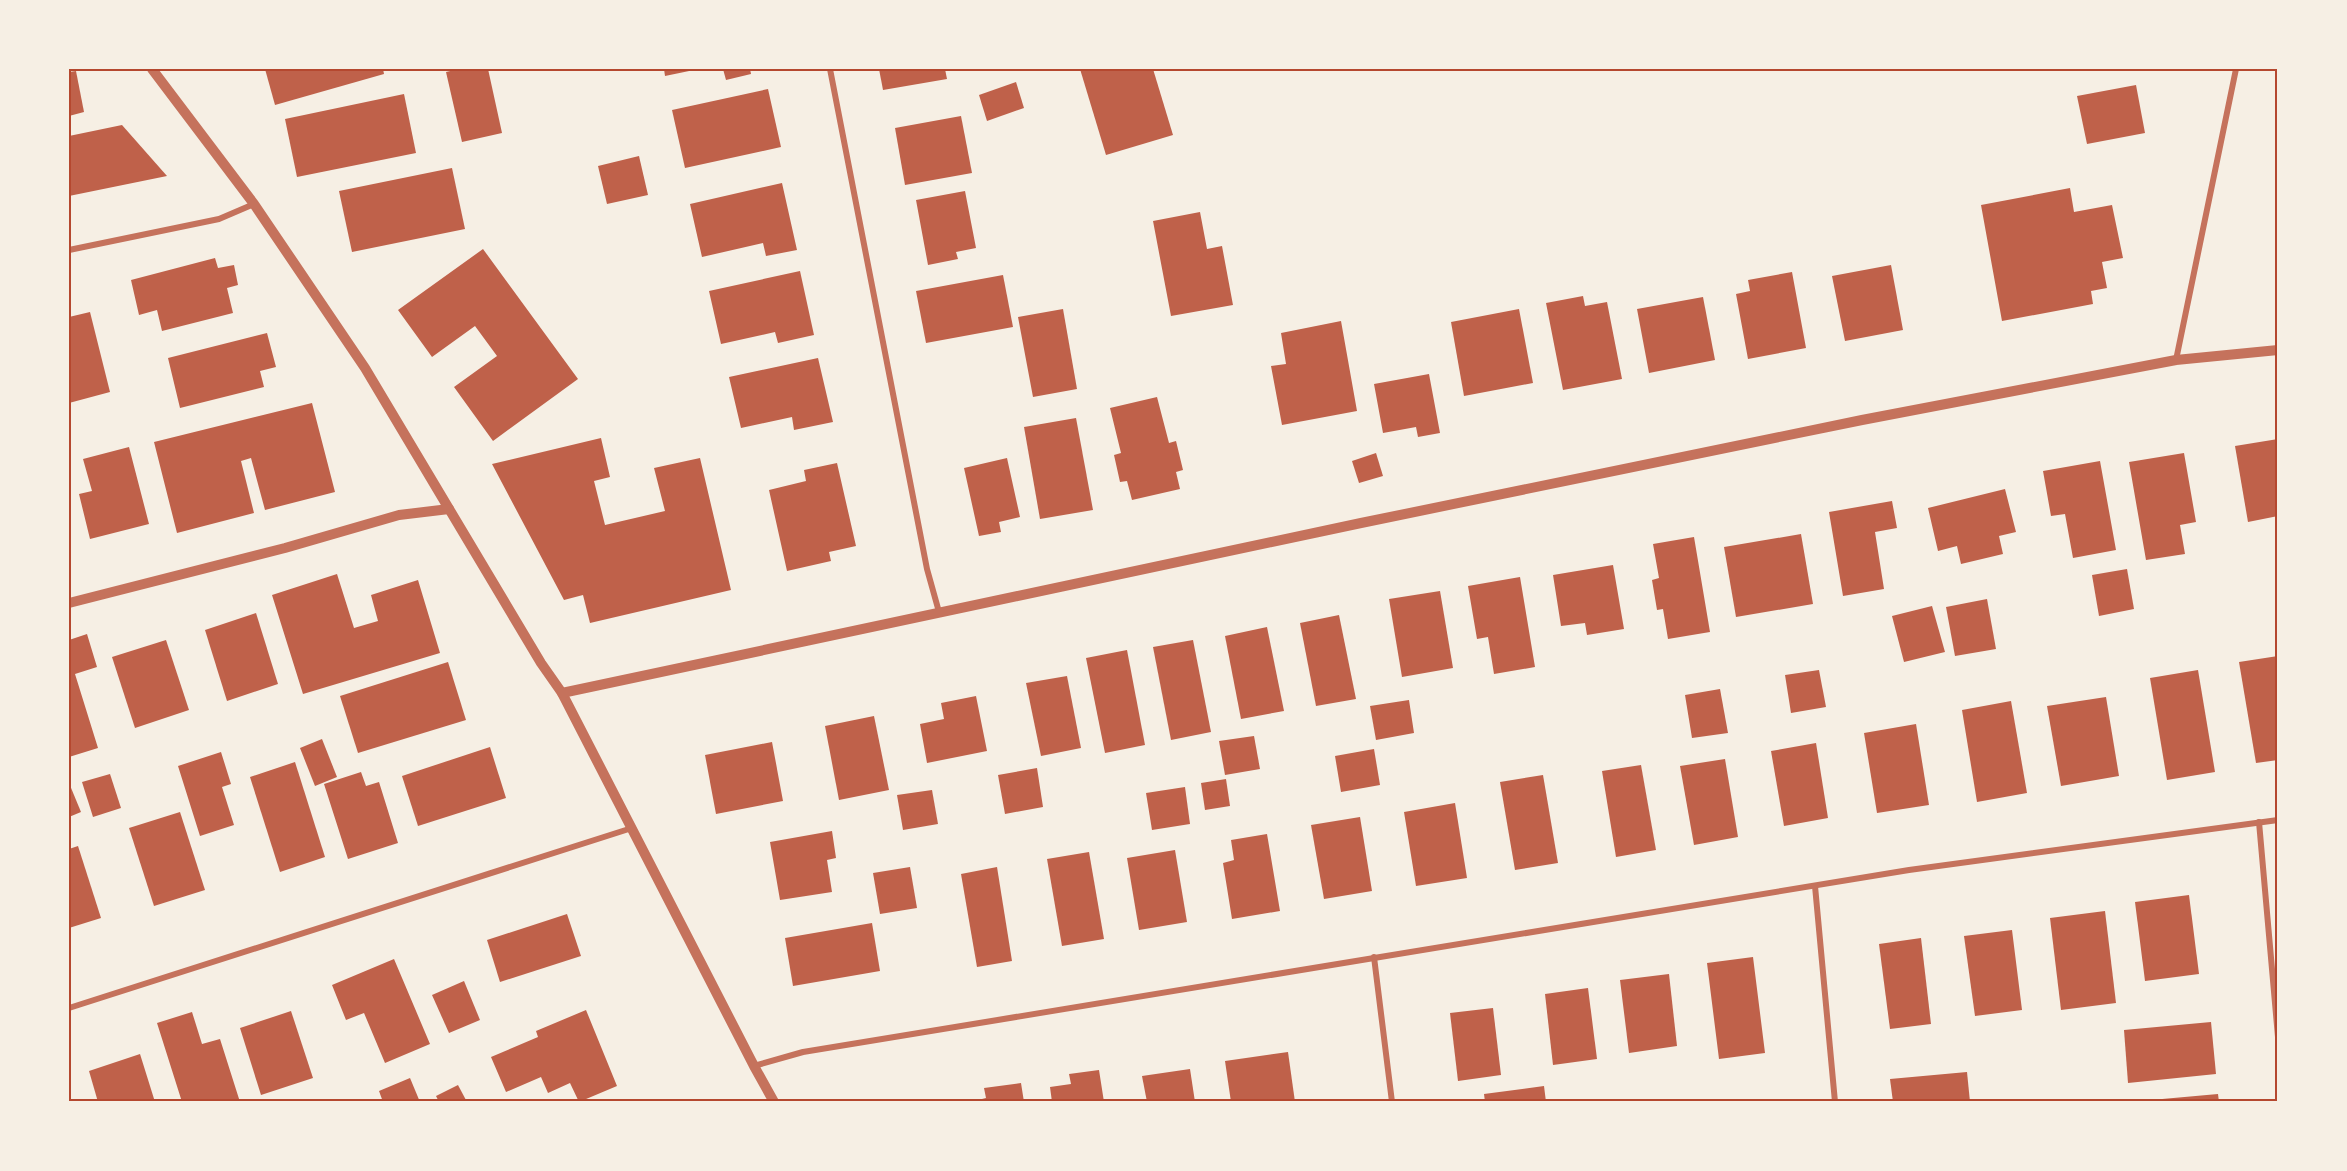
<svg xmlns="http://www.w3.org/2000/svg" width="2347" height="1171" font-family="Signika,sans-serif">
	<rect width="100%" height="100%" fill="#f6efe4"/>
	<g fill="#bf614a">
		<polygon points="265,69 383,69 384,74 275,105"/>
		<polygon points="459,69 488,69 502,133 462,142 446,72"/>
		<polygon points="664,69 694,69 694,70 665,76"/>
		<polygon points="723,69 750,69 751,74 726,80"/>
		<polygon points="879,69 945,69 947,79 883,90"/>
		<polygon points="1080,69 1153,69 1173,135 1106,155"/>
		<polygon points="76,71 84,112 69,116 69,72"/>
		<polygon points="1016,82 1024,108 987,121 979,95"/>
		<polygon points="2136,85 2145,133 2087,144 2077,96"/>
		<polygon points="768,89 781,147 685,168 672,110"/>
		<polygon points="404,94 416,153 297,177 285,119"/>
		<polygon points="961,116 972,173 905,185 895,128"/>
		<polygon points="122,125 167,176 69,196 69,136"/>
		<polygon points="639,156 648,195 607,204 598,166"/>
		<polygon points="452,168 465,229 352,252 339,191"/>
		<polygon points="782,183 797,250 766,256 763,243 702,257 690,204"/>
		<polygon points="2070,188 2074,212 2112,205 2123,258 2102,262 2107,288 2091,291 2093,304 2002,321 1981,205"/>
		<polygon points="965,191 976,248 956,252 958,259 928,265 916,200"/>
		<polygon points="1200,212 1207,249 1222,246 1233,305 1171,316 1153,221"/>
		<polygon points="483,249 578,379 493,441 454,387 497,356 475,326 432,357 398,310"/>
		<polygon points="215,258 218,268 234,265 238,285 227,288 233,313 162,331 157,310 139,315 131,280"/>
		<polygon points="1891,265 1903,330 1845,341 1832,276"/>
		<polygon points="800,271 814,335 778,343 775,332 721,344 709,291"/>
		<polygon points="1792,272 1806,348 1748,359 1736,294 1750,291 1748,280"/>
		<polygon points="1003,275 1013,327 926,343 916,291"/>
		<polygon points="1583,296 1585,306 1607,302 1622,379 1563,390 1546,303"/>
		<polygon points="1703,297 1715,360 1649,373 1637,309"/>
		<polygon points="1063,309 1077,389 1033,397 1018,317"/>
		<polygon points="1519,309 1533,383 1464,396 1451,322"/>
		<polygon points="90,312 110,392 69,403 69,317"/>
		<polygon points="1341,321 1357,411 1282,425 1271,366 1286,364 1281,333"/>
		<polygon points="267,333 276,367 260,371 264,387 180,408 168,358"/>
		<polygon points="818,358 833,422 794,430 792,417 741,428 729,377"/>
		<polygon points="1429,374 1440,433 1418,437 1416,427 1383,433 1374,384"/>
		<polygon points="1157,397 1169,443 1176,441 1183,470 1176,472 1180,489 1132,500 1127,481 1120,482 1114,455 1121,453 1110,408"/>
		<polygon points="312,403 335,492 265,510 251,458 241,461 254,513 177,533 154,442"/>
		<polygon points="1076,418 1093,510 1040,519 1024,427"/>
		<polygon points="601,438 610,477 594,481 605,525 665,511 654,468 700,458 731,590 590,623 583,595 564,600 492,464"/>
		<polygon points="2278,439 2278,516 2248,522 2235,446"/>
		<polygon points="129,447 149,524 90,539 79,494 92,491 83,459"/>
		<polygon points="1376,453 1383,476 1359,483 1352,461"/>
		<polygon points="2184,453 2196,522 2180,525 2185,554 2146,560 2129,462"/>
		<polygon points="1007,458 1020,517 999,522 1001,532 979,536 964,468"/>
		<polygon points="2100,461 2116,550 2073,558 2065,514 2051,516 2043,471"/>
		<polygon points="837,463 856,546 829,552 831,561 787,571 769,490 806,481 804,470"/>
		<polygon points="2005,489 2016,532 1999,536 2003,554 1961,564 1957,546 1938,551 1928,508"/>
		<polygon points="1892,501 1897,528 1875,532 1884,589 1843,596 1829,512"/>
		<polygon points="1801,534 1813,604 1736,617 1724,547"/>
		<polygon points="1694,537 1710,632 1668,639 1663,609 1657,610 1652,580 1659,578 1653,544"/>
		<polygon points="1613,565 1624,629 1587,635 1585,623 1561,626 1553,575"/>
		<polygon points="2127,569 2134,609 2099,616 2092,575"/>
		<polygon points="337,574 354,628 378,621 371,595 418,580 440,653 303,694 272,595"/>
		<polygon points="1520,577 1535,667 1494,674 1488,637 1477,639 1468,586"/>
		<polygon points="1440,591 1453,668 1402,677 1389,599"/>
		<polygon points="1987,599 1996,649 1955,656 1946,607"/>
		<polygon points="1932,606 1945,652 1904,662 1892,616"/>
		<polygon points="256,613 278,684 227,701 205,630"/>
		<polygon points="1339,615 1356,699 1316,706 1300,623"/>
		<polygon points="1267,627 1284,711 1241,719 1225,636"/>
		<polygon points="87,634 97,667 75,674 98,748 69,757 69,640"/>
		<polygon points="166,640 189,710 135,728 112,657"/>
		<polygon points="1193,640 1211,732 1171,740 1153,647"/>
		<polygon points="1127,650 1145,745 1105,753 1086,658"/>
		<polygon points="2278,656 2278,760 2256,763 2239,662"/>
		<polygon points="448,662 466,720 358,753 340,696"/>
		<polygon points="1819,670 1826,707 1791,713 1785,675"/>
		<polygon points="2198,670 2215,772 2167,780 2150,678"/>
		<polygon points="1067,676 1081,748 1041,756 1026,683"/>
		<polygon points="1720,689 1728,733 1692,738 1685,695"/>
		<polygon points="976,696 987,751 927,763 920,724 944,719 941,703"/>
		<polygon points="2106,697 2119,776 2061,786 2047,706"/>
		<polygon points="1409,700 1414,733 1376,740 1370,706"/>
		<polygon points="2011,701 2027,793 1977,802 1962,710"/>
		<polygon points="874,716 889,790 839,800 825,726"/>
		<polygon points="1916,724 1929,805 1877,813 1864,733"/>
		<polygon points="1254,736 1260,769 1225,775 1219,741"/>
		<polygon points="322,739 337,777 315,786 300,748"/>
		<polygon points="772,742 783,801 716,814 705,755"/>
		<polygon points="1816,743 1828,818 1784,826 1771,751"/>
		<polygon points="490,747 506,798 418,826 402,776"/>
		<polygon points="1374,749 1380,785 1341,792 1335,756"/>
		<polygon points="221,752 231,784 222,787 234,825 200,836 178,766"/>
		<polygon points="1725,759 1738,837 1694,845 1680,766"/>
		<polygon points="295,762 325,857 280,872 250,777"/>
		<polygon points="1641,765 1656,850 1616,857 1602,771"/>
		<polygon points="1037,768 1043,807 1005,814 998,775"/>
		<polygon points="361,772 366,786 379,782 398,843 348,859 324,784"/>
		<polygon points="110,774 121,808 93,817 82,782"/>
		<polygon points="1543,775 1558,863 1515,870 1500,782"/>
		<polygon points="1226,779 1230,806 1205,810 1201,783"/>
		<polygon points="69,783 81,812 69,817"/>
		<polygon points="1185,787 1190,824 1152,830 1146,793"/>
		<polygon points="932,790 938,824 903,830 897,795"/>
		<polygon points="1455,803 1467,878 1416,886 1404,812"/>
		<polygon points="180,812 205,890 154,906 129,828"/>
		<polygon points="1360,817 1372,891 1324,899 1311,825"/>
		<polygon points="832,831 836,858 827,860 832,892 780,900 770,842"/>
		<polygon points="1267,834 1280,911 1232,919 1223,863 1234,860 1231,840"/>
		<polygon points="78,846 101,918 69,928 69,849"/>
		<polygon points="1175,850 1187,922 1139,930 1127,858"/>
		<polygon points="1089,852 1104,939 1062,946 1047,859"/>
		<polygon points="910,867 917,908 880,914 873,873"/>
		<polygon points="997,867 1012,961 977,967 961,874"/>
		<polygon points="2189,895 2199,974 2145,981 2135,902"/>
		<polygon points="2105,911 2116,1003 2061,1010 2050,918"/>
		<polygon points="567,914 581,956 500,982 487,940"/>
		<polygon points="872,923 880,971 793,986 785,938"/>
		<polygon points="2012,930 2022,1010 1975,1016 1964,936"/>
		<polygon points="1921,938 1931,1024 1890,1029 1879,944"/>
		<polygon points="1753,957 1765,1053 1719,1059 1707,963"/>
		<polygon points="394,959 430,1044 385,1063 364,1013 346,1020 332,985"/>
		<polygon points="1669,974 1677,1046 1629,1053 1620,980"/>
		<polygon points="464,981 480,1020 449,1033 432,995"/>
		<polygon points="1588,988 1597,1059 1553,1065 1545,994"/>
		<polygon points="1493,1008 1501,1075 1458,1081 1450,1013"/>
		<polygon points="586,1010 617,1086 579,1102 570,1083 548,1093 541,1077 506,1092 491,1057 538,1037 536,1031"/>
		<polygon points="291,1011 313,1078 261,1095 240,1028"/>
		<polygon points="192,1012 202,1044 220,1039 240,1102 182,1102 157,1023"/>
		<polygon points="2211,1022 2216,1074 2128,1083 2124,1030"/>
		<polygon points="1288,1052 1295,1102 1231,1102 1225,1061"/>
		<polygon points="140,1054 155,1102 98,1102 89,1071"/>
		<polygon points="1190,1069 1195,1102 1147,1102 1142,1076"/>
		<polygon points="1099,1070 1104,1102 1052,1102 1050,1087 1071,1084 1069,1074"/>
		<polygon points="1967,1072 1970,1102 1893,1102 1890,1079"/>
		<polygon points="410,1078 420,1102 383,1102 379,1091"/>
		<polygon points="1021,1083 1024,1102 970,1102 986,1098 984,1088"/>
		<polygon points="458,1085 467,1102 439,1102 436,1096"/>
		<polygon points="1544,1086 1546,1102 1485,1102 1484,1094"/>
		<polygon points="2218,1094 2219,1102 2151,1102 2151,1100"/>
	</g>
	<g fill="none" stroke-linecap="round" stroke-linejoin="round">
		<g stroke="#c5725c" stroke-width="6">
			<polyline points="830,69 927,569 939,612"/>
			<polyline points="69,250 219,219 254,204"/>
			<polyline points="2176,360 2236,69"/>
			<polyline points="2259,822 2278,1037"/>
			<polyline points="1815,886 1835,1102"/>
			<polyline points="1374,957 1392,1102"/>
			<polyline points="69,1008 632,828"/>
			<polyline points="754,1066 803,1052 1909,870 2278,820"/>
		</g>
		<g stroke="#c5725c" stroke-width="10">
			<polyline points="152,69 254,204 365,368 541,663 562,693 754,1066 774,1102"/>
			<polyline points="69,603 285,548 399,515 449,509"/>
			<polyline points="562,693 1361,523 1862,420 2176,360 2278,350"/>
		</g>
	</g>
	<rect width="2347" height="1171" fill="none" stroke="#f6efe4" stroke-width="141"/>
	<rect x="70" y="70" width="2206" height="1030" fill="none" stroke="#b5482f" stroke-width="2"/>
</svg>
